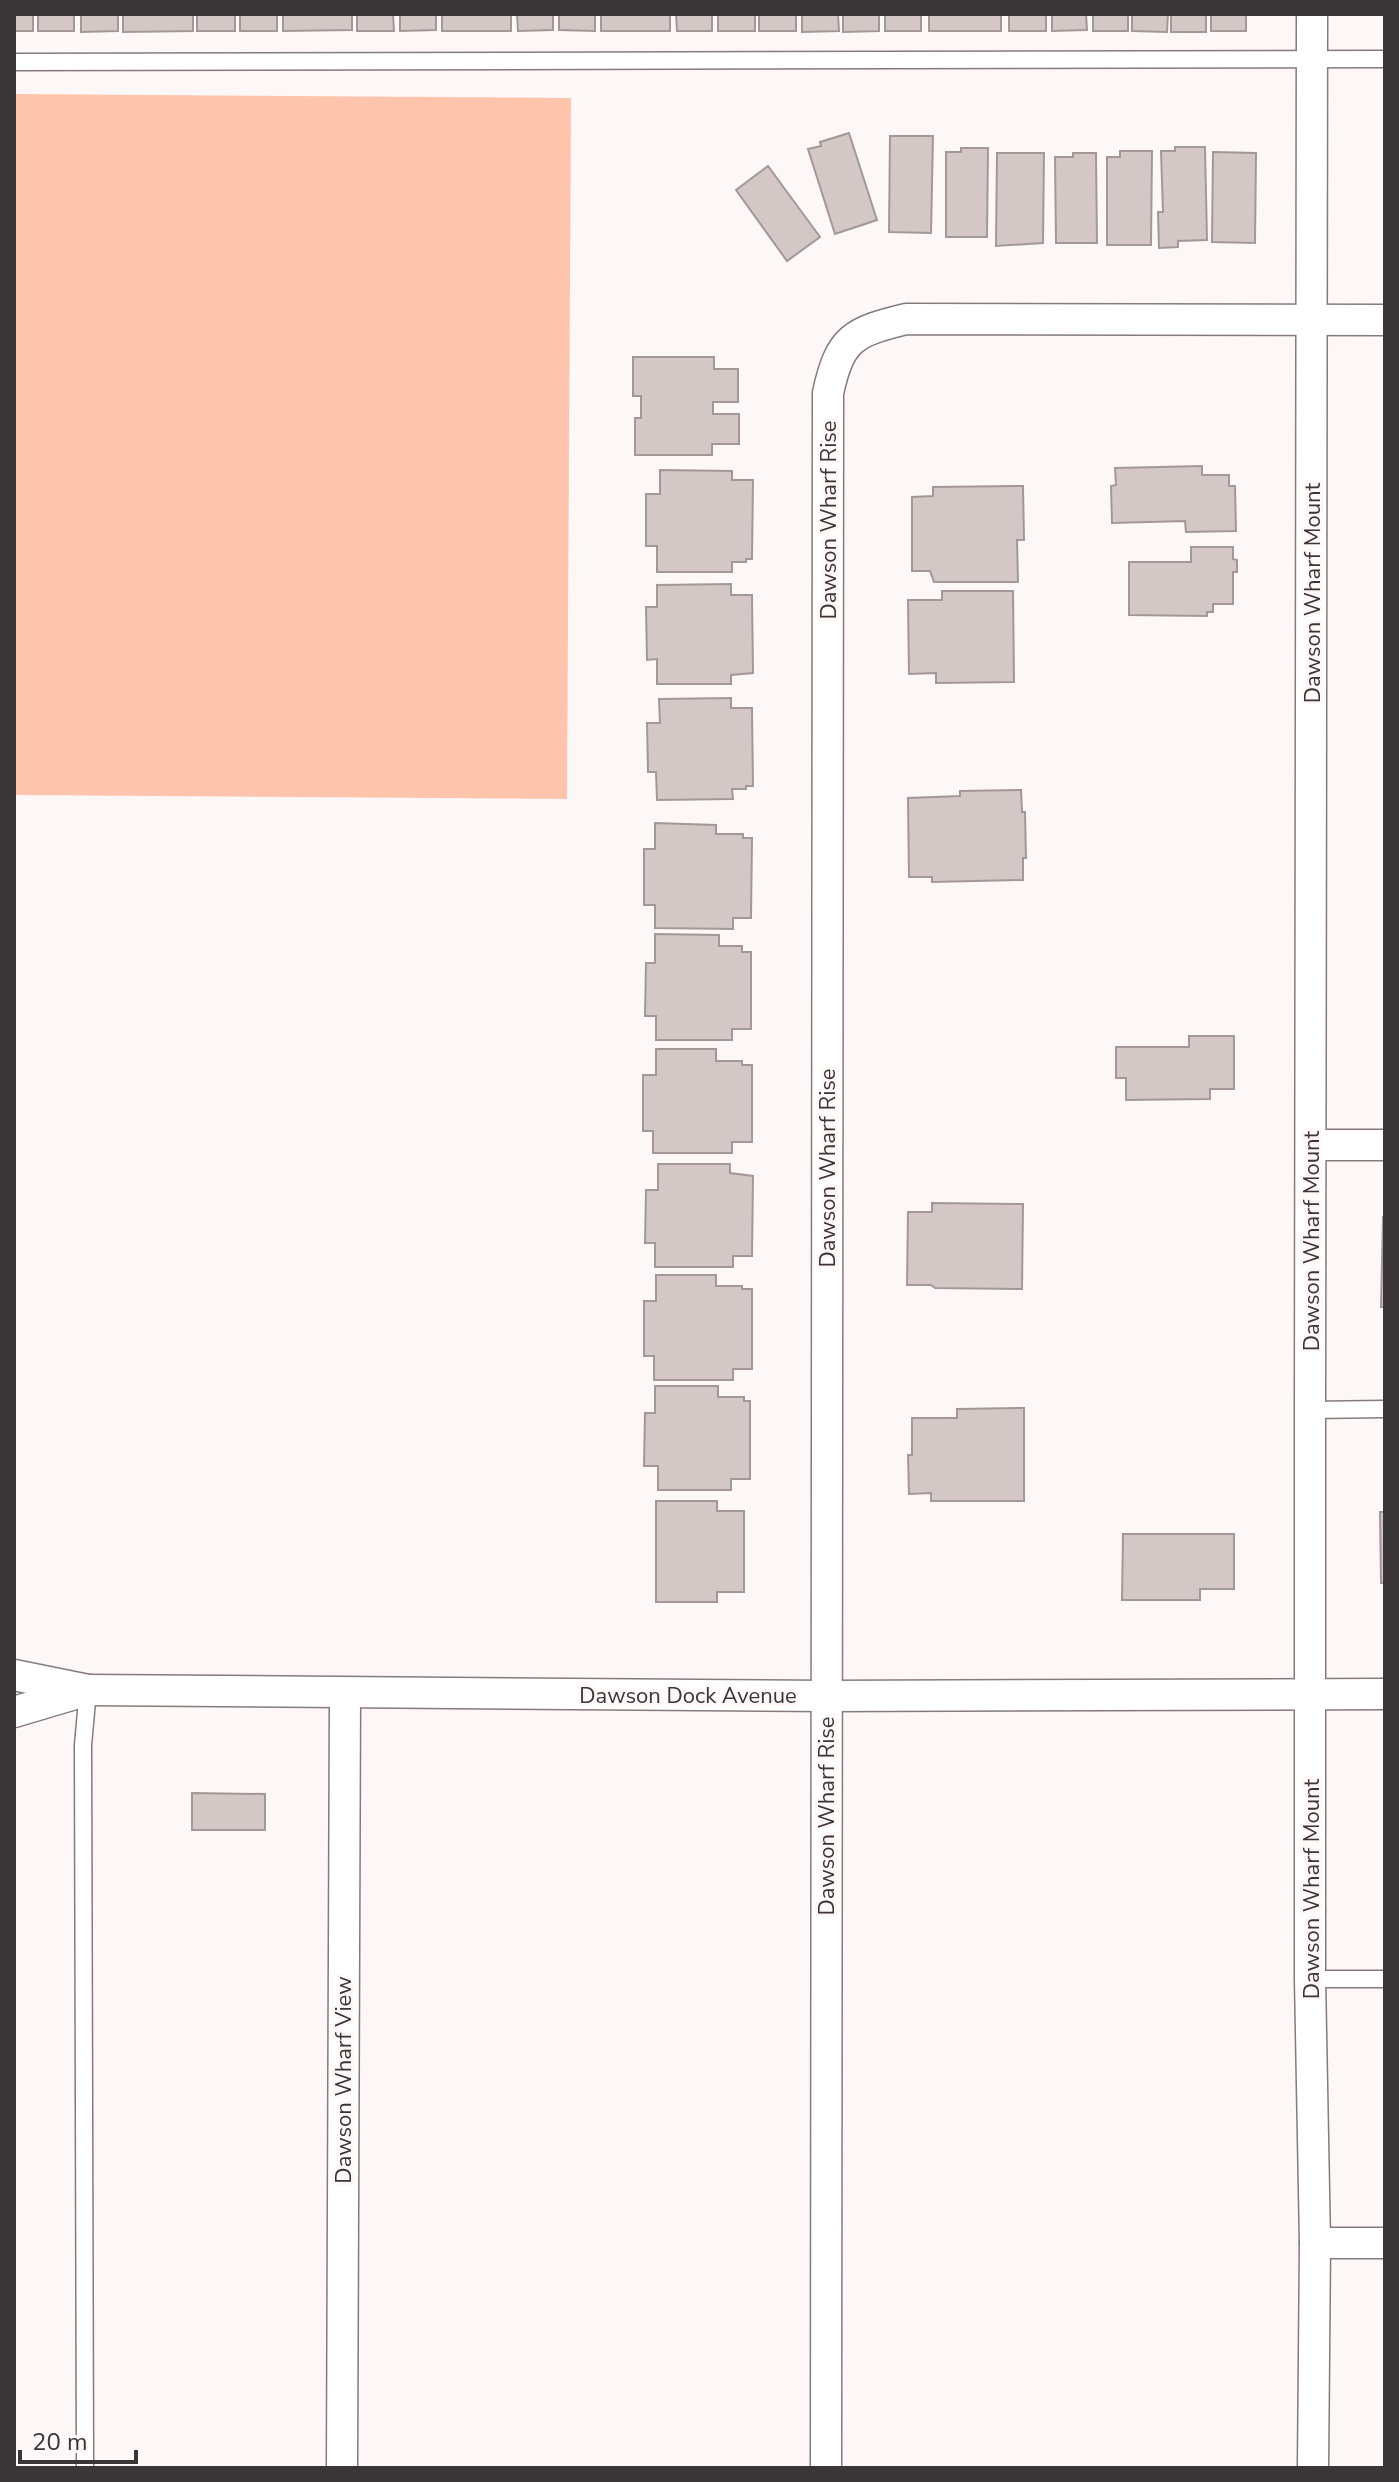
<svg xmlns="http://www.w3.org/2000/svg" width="1399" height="2482" font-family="'Nunito Sans',sans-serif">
	<rect width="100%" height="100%" fill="#fef7f8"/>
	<polygon fill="#fec5ac" points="14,94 571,98 567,799 14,795"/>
	<g fill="#d4c8c7" stroke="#a39896" stroke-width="2">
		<rect x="14" y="14" width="19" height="17"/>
		<rect x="38" y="14" width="36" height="17"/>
		<polygon points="81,14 118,14 118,31 81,32"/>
		<polygon points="123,14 193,14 193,31 123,32"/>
		<rect x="197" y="14" width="38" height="17"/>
		<rect x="240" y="14" width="37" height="17"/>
		<polygon points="283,14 352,14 352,30 283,31"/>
		<polygon points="357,14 393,14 394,31 357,31"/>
		<polygon points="400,14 436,14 436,30 400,31"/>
		<rect x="442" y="14" width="69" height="17"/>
		<polygon points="517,14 553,14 553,30 518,31"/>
		<polygon points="559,14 595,14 595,31 559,30"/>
		<rect x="601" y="14" width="69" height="17"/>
		<polygon points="676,14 712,14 712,31 677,31"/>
		<rect x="718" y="14" width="37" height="17"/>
		<rect x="759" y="14" width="37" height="17"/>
		<polygon points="802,14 838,14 839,31 802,32"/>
		<polygon points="843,14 879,14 879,31 843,32"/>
		<rect x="885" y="14" width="36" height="17"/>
		<rect x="929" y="14" width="72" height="17"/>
		<rect x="1009" y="14" width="37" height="17"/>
		<polygon points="1052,14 1086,14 1087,30 1052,31"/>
		<rect x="1093" y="14" width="35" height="17"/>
		<polygon points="1132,14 1168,14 1167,32 1132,31"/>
		<rect x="1171" y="14" width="35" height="18"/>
		<rect x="1211" y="14" width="35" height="17"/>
		<polygon points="849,133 877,220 835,234 808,149 821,146 820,142"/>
		<polygon points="890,136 933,136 931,233 889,232"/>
		<polygon points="1175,147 1205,147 1207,240 1178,241 1178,247 1159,248 1158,212 1163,212 1161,151 1175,151"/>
		<polygon points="961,148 988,148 987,237 946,237 946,152 961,152"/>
		<polygon points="1120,151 1152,151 1151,245 1107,245 1107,157 1120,157"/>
		<polygon points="1213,152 1256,153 1255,243 1212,242"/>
		<polygon points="997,153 1044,153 1043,243 996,246"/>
		<polygon points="1073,153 1096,153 1097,243 1056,243 1055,157 1073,157"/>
		<polygon points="768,166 820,237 787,261 736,190"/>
		<polygon points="633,357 714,357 714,369 738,369 738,402 713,402 713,414 739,414 739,444 712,444 712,455 635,455 635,418 641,418 641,396 633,396"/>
		<polygon points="1202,466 1202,475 1229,475 1229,486 1235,486 1236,531 1186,532 1185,521 1112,523 1111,486 1116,485 1115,468"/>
		<polygon points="660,470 732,471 732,480 753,480 752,559 746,559 746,562 732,562 732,572 657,572 657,546 646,546 646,494 660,494"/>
		<polygon points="1023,486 1024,540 1017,540 1018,582 934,582 930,571 912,571 912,497 933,496 933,487"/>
		<polygon points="1191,547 1233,547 1233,559 1237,560 1237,572 1233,572 1233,604 1213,604 1213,612 1207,612 1207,616 1129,615 1129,562 1191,562"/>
		<polygon points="731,584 731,595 752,595 753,673 731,675 731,684 657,684 657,659 647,660 646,607 657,607 657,585"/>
		<polygon points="942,591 1013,591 1014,682 936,683 936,673 909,674 908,600 942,600"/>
		<polygon points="731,698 731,708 752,708 753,786 746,786 746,789 732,789 733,799 657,800 656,772 648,772 647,723 660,723 659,699"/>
		<polygon points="1021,790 1022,812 1025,812 1026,858 1023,858 1023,880 932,882 932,877 909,877 908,798 960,796 960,791"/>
		<polygon points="655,823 716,825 716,834 743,834 743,838 752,838 751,918 733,918 733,929 655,928 655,905 644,905 644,849 655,849"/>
		<polygon points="655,934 719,935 719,946 742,946 742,952 751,952 751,1029 732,1029 732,1040 656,1040 656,1016 645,1016 646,963 655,963"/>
		<polygon points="1189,1036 1234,1036 1234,1089 1210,1089 1210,1099 1126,1100 1126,1078 1116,1078 1116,1047 1189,1047"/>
		<polygon points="656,1049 716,1049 716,1061 742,1061 742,1065 752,1065 752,1142 732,1142 732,1153 653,1153 653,1131 643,1131 643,1075 656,1075"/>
		<polygon points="658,1164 730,1164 730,1173 753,1176 752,1256 733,1256 733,1267 655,1267 655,1243 645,1243 646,1190 658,1190"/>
		<polygon points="932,1203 1023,1204 1022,1289 935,1288 931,1285 907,1285 908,1212 932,1212"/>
		<polygon points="1383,1217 1385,1217 1385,1307 1381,1307"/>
		<polygon points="656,1275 716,1275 716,1286 742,1286 742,1289 752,1289 752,1369 733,1369 733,1380 654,1380 654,1356 644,1356 644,1301 656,1301"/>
		<polygon points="655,1386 718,1386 718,1397 744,1397 744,1401 750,1401 750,1479 731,1479 731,1490 658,1490 658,1466 644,1466 645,1413 655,1413"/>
		<polygon points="1024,1408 1024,1501 931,1501 931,1493 909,1494 908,1455 912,1455 912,1418 957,1418 957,1409"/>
		<polygon points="656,1501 717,1501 717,1511 744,1511 744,1592 717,1592 717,1602 656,1602"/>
		<polygon points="1380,1512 1385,1512 1385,1583 1381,1583"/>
		<polygon points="1123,1534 1234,1534 1234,1589 1200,1589 1200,1600 1122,1600"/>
		<polygon points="192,1793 265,1794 265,1830 192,1830"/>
	</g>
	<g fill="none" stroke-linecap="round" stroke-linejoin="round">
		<defs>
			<g id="lane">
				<polyline points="14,62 1385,59"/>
				<polyline points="1310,1410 1385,1409"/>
				<polyline points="1310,1979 1385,1979"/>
				<polyline points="85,2468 83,1745 88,1690"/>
			</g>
			<g id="street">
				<polyline points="1312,14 1310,1410 1310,1979 1315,2243 1313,2468"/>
				<polyline points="1311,1145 1385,1145"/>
				<polyline points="14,1675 88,1690 14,1712"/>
				<polyline points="88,1690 826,1696 1385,1694"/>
				<polyline points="1315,2243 1385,2243"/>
				<polyline points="342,2468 345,1693"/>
				<path d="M826,2468L828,393C840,338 853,332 906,319L1385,320"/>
			</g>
		</defs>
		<use href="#lane" stroke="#857a7c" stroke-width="19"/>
		<use href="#street" stroke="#857a7c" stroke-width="33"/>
		<use href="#lane" stroke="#fff" stroke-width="16"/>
		<use href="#street" stroke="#fff" stroke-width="30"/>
	</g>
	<g text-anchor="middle" stroke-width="6" stroke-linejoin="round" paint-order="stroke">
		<g font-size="22" fill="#3a3536" stroke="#fef7f8">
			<text transform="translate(828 520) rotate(-90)" y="8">Dawson Wharf Rise</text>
			<text transform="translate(1312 593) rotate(-90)" y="8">Dawson Wharf Mount</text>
			<text transform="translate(827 1168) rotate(-90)" y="8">Dawson Wharf Rise</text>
			<text transform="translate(1311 1241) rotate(-90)" y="8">Dawson Wharf Mount</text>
			<text x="688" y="1703">Dawson Dock Avenue</text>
			<text transform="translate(826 1816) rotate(-90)" y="8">Dawson Wharf Rise</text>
			<text transform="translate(1311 1889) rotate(-90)" y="8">Dawson Wharf Mount</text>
			<text transform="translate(343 2080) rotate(-90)" y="8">Dawson Wharf View</text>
		</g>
	</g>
	<rect width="1399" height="2482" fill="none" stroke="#3a3536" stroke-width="32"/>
	<path d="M20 2450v12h116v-12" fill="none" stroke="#3a3536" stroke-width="4"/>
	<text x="32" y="2450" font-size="24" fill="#3a3536" stroke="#fef7f8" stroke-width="6" paint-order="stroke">20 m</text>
</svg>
